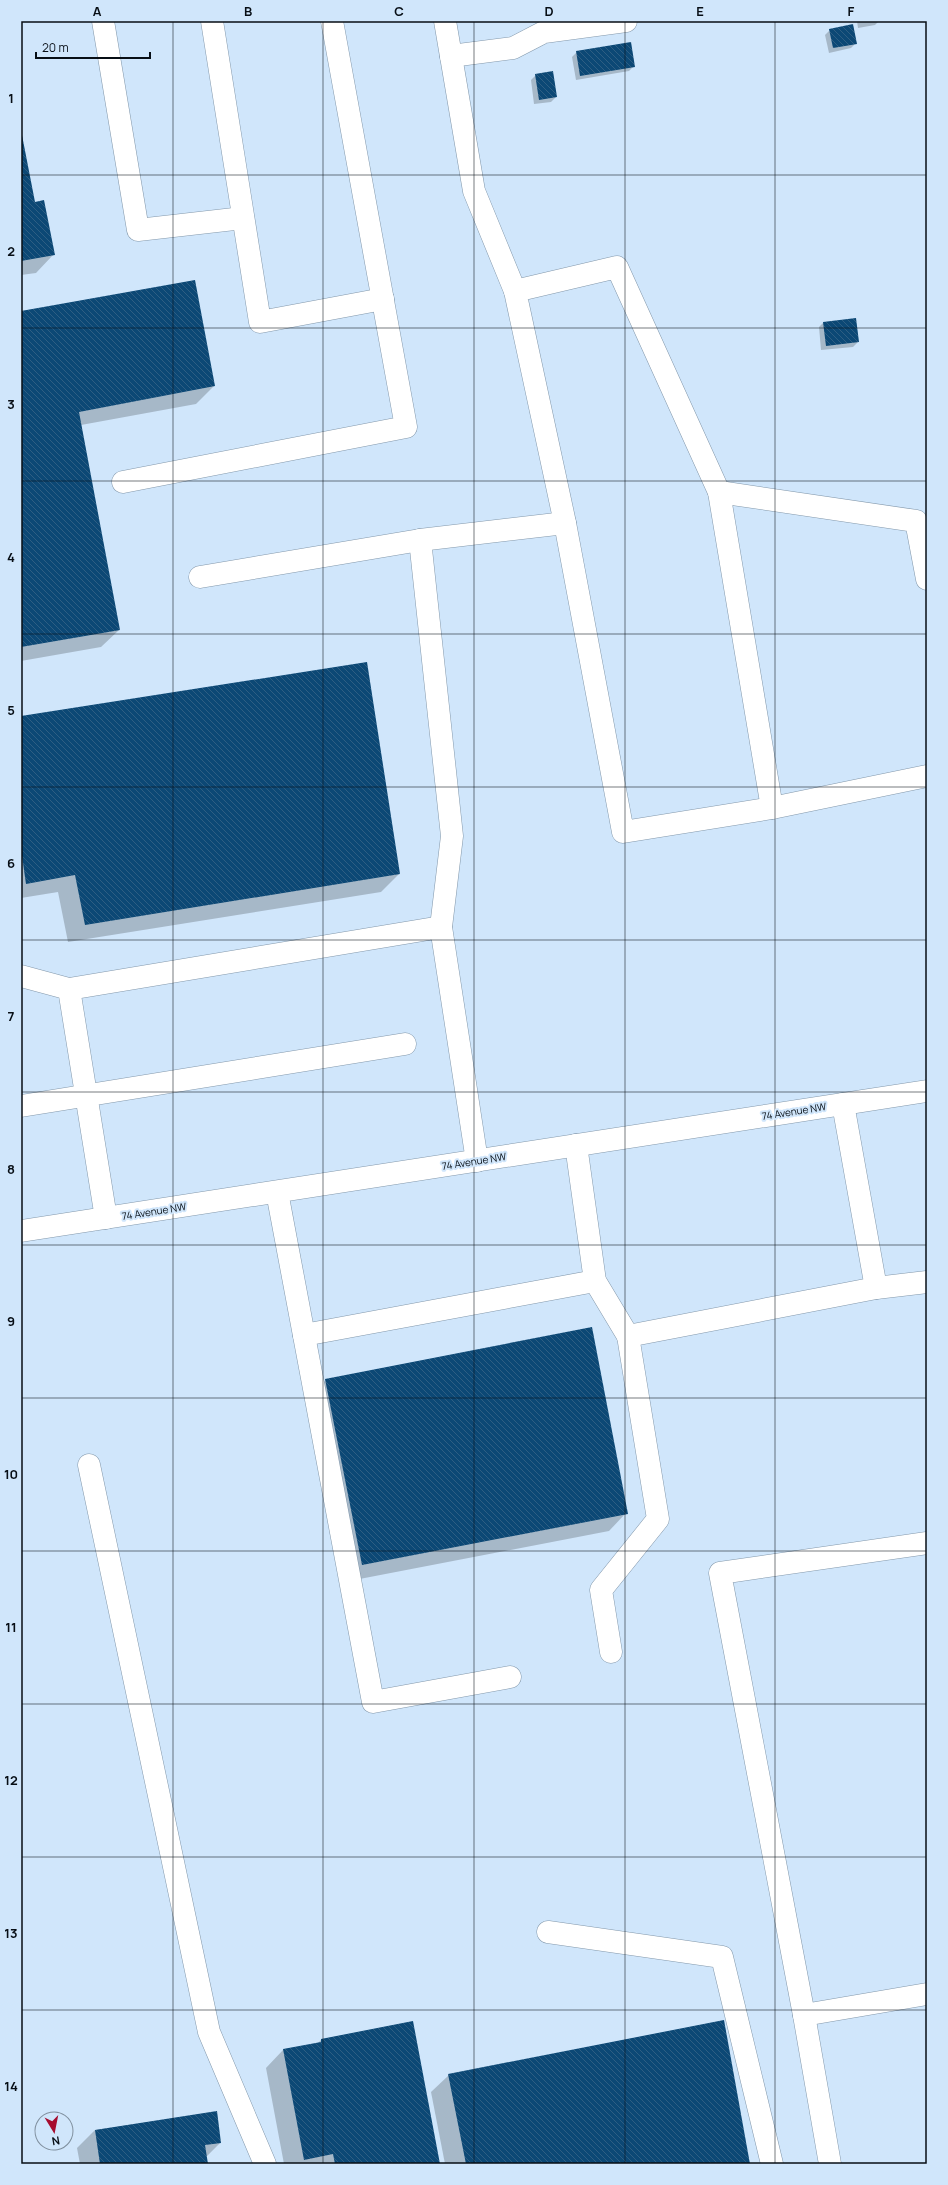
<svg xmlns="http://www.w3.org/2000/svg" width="948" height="2185" font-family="Manrope,sans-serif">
	<defs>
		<pattern id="building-back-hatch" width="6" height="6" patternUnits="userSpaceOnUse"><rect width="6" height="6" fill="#0c4875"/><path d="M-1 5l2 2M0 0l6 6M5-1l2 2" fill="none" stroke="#2e5e83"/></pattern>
	</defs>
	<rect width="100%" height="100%" fill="#d0e6fb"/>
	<g fill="#0003">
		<polygon points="857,21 879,21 875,25 858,28"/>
		<polygon points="830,30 856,43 851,48 829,53 825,35"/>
		<polygon points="577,52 634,66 629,71 576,80 572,57"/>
		<polygon points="536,75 556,97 551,102 534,104 531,80"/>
		<polygon points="21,131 34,203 53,255 36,273 21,275"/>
		<polygon points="21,312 214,386 196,404 81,425 119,630 101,647 21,661"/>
		<polygon points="823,323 858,342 853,347 821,350 819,327"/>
		<polygon points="21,717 399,874 381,892 68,942 58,892 21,898"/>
		<polygon points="326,1380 626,1513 609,1531 344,1582 308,1397"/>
		<polygon points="321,2040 439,2164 284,2164 266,2068 283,2050 317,2044"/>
		<polygon points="449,2075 749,2164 445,2164 431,2092"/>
		<polygon points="216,2112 220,2143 206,2157 207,2164 80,2164 77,2148 95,2130"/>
	</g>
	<g fill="url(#building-back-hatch)">
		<polygon points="853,24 857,44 833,48 829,29"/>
		<polygon points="631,42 635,67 580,76 576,51"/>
		<polygon points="553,71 557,97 539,100 535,74"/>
		<polygon points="21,130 35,202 44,200 55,255 21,261"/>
		<polygon points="195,280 215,386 79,412 120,630 21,647 21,311"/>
		<polygon points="856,318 859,342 826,346 823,322"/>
		<polygon points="367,662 400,874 85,925 75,875 26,884 21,849 21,716"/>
		<polygon points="592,1327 628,1514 362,1565 325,1379"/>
		<polygon points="724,2020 750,2164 466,2164 448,2074"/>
		<polygon points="413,2021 440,2164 335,2164 333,2154 304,2160 283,2049 321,2042 321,2039"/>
		<polygon points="217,2111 221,2143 205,2145 208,2164 100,2164 95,2130"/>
	</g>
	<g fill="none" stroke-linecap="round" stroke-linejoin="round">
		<defs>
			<g id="minor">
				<polyline points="103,21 138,230 243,218"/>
				<polyline points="212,21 260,322 383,299"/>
				<polyline points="445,21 474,191 515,291"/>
				<polyline points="451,56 513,48 544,32 626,21"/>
				<polyline points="123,482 406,427 332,21"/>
				<polyline points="565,523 515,291 617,267 719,492"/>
				<polyline points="200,577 420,540"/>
				<polyline points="772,808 719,492 916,521 927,579"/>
				<polyline points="441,927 452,836 420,540 565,523 623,832 772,808 927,776"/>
				<polyline points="21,976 69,989 106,1218"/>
				<polyline points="69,989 441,927 477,1161"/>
				<polyline points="843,1104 876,1288"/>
				<polyline points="21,1106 405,1044"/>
				<polyline points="576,1145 595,1281 628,1336"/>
				<polyline points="277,1192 373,1702 510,1677"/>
				<polyline points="21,1231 927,1091"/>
				<polyline points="304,1335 595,1281"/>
				<polyline points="89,1465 209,2032 265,2164"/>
				<polyline points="927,1543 720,1573 804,2015 927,1994"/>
				<polyline points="611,1652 601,1590 658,1519 628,1336 876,1288 927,1282"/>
				<polyline points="548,1932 722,1957 772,2164"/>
				<polyline points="804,2015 830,2164"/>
			</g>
		</defs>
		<use href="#minor" stroke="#8398ab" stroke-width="23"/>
		<use href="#minor" stroke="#fff" stroke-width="22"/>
	</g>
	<path fill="none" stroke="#070e15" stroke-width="1" stroke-opacity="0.55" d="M173,21V2164M323,21V2164M474,21V2164M625,21V2164M775,21V2164M21,175H927M21,328H927M21,481H927M21,634H927M21,787H927M21,940H927M21,1092H927M21,1245H927M21,1398H927M21,1551H927M21,1704H927M21,1857H927M21,2010H927"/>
	<g text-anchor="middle" stroke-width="4" stroke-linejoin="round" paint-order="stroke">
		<g font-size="10" fill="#070e15" stroke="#d0e6fb">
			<text transform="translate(794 1111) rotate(-9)" y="4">74 Avenue NW</text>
			<text transform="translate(474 1161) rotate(-9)" y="4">74 Avenue NW</text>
			<text transform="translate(154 1211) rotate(-9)" y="4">74 Avenue NW</text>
		</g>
	</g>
	<rect width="948" height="2185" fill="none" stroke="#d0e6fb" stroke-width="44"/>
	<g transform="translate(54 2131) rotate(170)"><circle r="19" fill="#d0e6fb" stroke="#80909f"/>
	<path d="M0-3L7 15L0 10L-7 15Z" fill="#a60c2f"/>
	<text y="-6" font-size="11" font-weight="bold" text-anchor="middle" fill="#070e15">N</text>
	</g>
	<path d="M36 52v6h114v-6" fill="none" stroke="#070e15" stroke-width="2"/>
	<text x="42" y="52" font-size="12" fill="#070e15" stroke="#d0e6fb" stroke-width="3" paint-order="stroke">20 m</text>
	<rect x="22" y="22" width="904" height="2141" fill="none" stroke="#070e15" stroke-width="1.5"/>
	<g font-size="13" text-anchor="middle" font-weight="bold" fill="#070e15">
		<text x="97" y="16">A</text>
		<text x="248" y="16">B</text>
		<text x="399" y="16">C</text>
		<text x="549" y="16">D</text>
		<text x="700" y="16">E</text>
		<text x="851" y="16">F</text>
		<text x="11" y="103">1</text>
		<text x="11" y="256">2</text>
		<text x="11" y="409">3</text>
		<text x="11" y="562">4</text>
		<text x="11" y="715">5</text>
		<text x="11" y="868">6</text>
		<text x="11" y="1021">7</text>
		<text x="11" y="1174">8</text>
		<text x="11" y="1326">9</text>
		<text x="11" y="1479">10</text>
		<text x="11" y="1632">11</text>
		<text x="11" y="1785">12</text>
		<text x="11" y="1938">13</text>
		<text x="11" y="2091">14</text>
	</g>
</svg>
